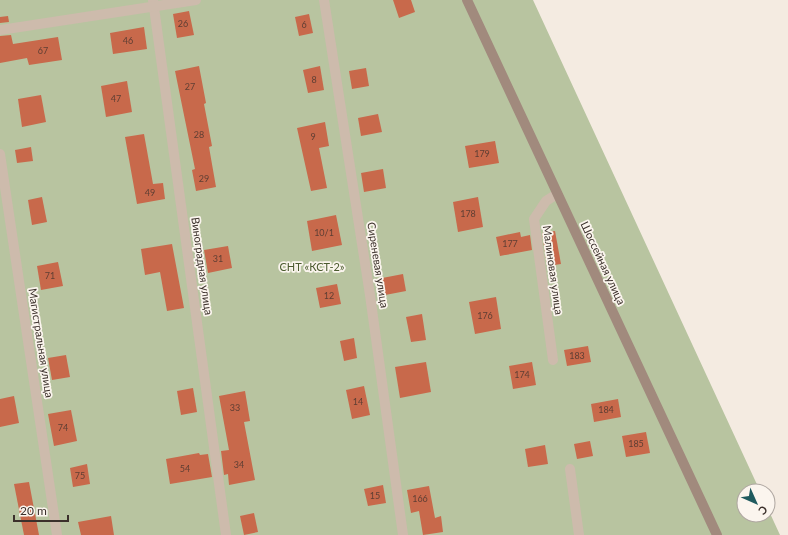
<svg xmlns="http://www.w3.org/2000/svg" width="788" height="535" font-family="Lato,sans-serif">
	<rect width="100%" height="100%" fill="#f4ebe1"/>
	<polygon fill="#b8c4a0" points="0,0 533,0 760,491 744,491 744,515 768,515 768,509 780,535 0,535"/>
	<g fill="#c8694b">
		<polygon points="393,0 411,0 415,12 399,18"/>
		<polygon points="189,11 194,35 177,38 173,14"/>
		<polygon points="309,14 313,33 299,36 295,17"/>
		<polygon points="8,16 9,22 0,23 0,17"/>
		<polygon points="144,27 147,49 113,54 110,33"/>
		<polygon points="11,35 13,44 58,37 62,60 29,65 27,58 0,63 0,36"/>
		<polygon points="199,66 206,103 204,104 212,146 209,147 216,187 196,191 192,170 195,169 175,71"/>
		<polygon points="320,66 324,90 308,93 303,70"/>
		<polygon points="366,68 369,86 352,89 349,71"/>
		<polygon points="127,81 132,112 106,117 101,86"/>
		<polygon points="41,95 46,122 22,127 18,99"/>
		<polygon points="378,114 382,132 361,136 358,118"/>
		<polygon points="325,122 329,146 319,148 327,188 311,191 297,128"/>
		<polygon points="144,134 153,184 163,183 165,199 137,204 125,137"/>
		<polygon points="495,141 499,163 469,168 465,146"/>
		<polygon points="31,147 33,161 17,163 15,150"/>
		<polygon points="383,169 386,188 364,192 361,173"/>
		<polygon points="42,197 47,222 32,225 28,200"/>
		<polygon points="478,197 483,227 458,232 453,202"/>
		<polygon points="336,215 342,245 312,251 307,221"/>
		<polygon points="555,231 561,264 547,266 542,233"/>
		<polygon points="520,232 521,237 530,235 532,250 500,256 496,237"/>
		<polygon points="172,244 184,308 167,311 160,272 145,275 141,249"/>
		<polygon points="228,246 232,268 208,273 204,250"/>
		<polygon points="58,262 63,286 41,290 37,266"/>
		<polygon points="403,274 406,291 380,296 377,279"/>
		<polygon points="337,284 341,304 320,308 316,288"/>
		<polygon points="496,297 501,329 475,334 469,302"/>
		<polygon points="422,314 426,340 411,342 406,317"/>
		<polygon points="354,338 357,358 344,361 340,341"/>
		<polygon points="588,346 591,362 567,366 564,350"/>
		<polygon points="66,355 70,377 52,380 48,358"/>
		<polygon points="426,362 431,392 400,398 395,367"/>
		<polygon points="532,362 536,385 513,389 509,366"/>
		<polygon points="364,386 370,415 352,419 346,390"/>
		<polygon points="193,388 197,412 181,415 177,391"/>
		<polygon points="245,391 250,421 244,422 255,480 229,485 228,474 224,475 221,451 229,450 219,396"/>
		<polygon points="14,396 19,423 0,427 0,399"/>
		<polygon points="618,399 621,417 594,422 591,404"/>
		<polygon points="71,410 77,441 54,446 48,414"/>
		<polygon points="646,432 650,453 626,457 622,436"/>
		<polygon points="590,441 593,456 577,459 574,444"/>
		<polygon points="545,445 548,464 528,467 525,449"/>
		<polygon points="199,453 200,455 208,454 212,477 170,484 166,459"/>
		<polygon points="87,464 90,484 73,487 70,468"/>
		<polygon points="29,482 39,535 24,535 14,484"/>
		<polygon points="383,485 386,503 368,506 364,489"/>
		<polygon points="429,486 435,518 441,516 443,532 423,535 419,511 411,513 407,490"/>
		<polygon points="254,513 258,532 244,535 240,516"/>
		<polygon points="111,516 114,535 81,535 78,522"/>
	</g>
	<g fill="none" stroke-linecap="round" stroke-linejoin="round">
		<g stroke="#cdbbac" stroke-width="10">
			<polyline points="153,0 226,535"/>
			<polyline points="324,0 370,295 403,535"/>
			<polyline points="0,30 196,0"/>
			<polyline points="0,154 57,535"/>
			<polyline points="553,360 534,219 546,201 557,194"/>
			<polyline points="570,469 579,535"/>
		</g>
		<polyline stroke="#a18a7d" stroke-width="10" points="467,0 717,535"/>
	</g>
	<g text-anchor="middle" stroke-width="3.5" stroke-linejoin="round" paint-order="stroke">
		<g font-size="9" fill="#5e3e33">
			<text x="183" y="27">26</text>
			<text x="304" y="28">6</text>
			<text x="128" y="44">46</text>
			<text x="43" y="54">67</text>
			<text x="314" y="83">8</text>
			<text x="190" y="90">27</text>
			<text x="116" y="102">47</text>
			<text x="199" y="138">28</text>
			<text x="313" y="140">9</text>
			<text x="482" y="157">179</text>
			<text x="204" y="182">29</text>
			<text x="150" y="196">49</text>
			<text x="468" y="217">178</text>
			<text x="324" y="236">10/1</text>
			<text x="510" y="247">177</text>
			<text x="218" y="262">31</text>
			<text x="50" y="279">71</text>
			<text x="329" y="299">12</text>
			<text x="485" y="319">176</text>
			<text x="577" y="359">183</text>
			<text x="522" y="378">174</text>
			<text x="358" y="405">14</text>
			<text x="235" y="411">33</text>
			<text x="606" y="413">184</text>
			<text x="63" y="431">74</text>
			<text x="636" y="447">185</text>
			<text x="239" y="468">34</text>
			<text x="185" y="472">54</text>
			<text x="80" y="479">75</text>
			<text x="375" y="499">15</text>
			<text x="420" y="502">166</text>
		</g>
		<g font-size="11" fill="#3b302b" stroke="#fbf5ee">
			<text transform="translate(603 263) rotate(65)" y="4">Шоссейная улица</text>
			<text transform="translate(378 265) rotate(81)" y="4">Сиреневая улица</text>
			<text transform="translate(202 266) rotate(82)" y="4">Виноградная улица</text>
			<text transform="translate(553 270) rotate(82)" y="4">Малиновая улица</text>
			<text transform="translate(41 343) rotate(81)" y="4">Магистральная улица</text>
		</g>
		<g font-size="11" fill="#4a5a2e" stroke="#fbf5ee">
			<text x="312" y="271">СНТ «КСТ-2»</text>
		</g>
	</g>
	<g transform="translate(756 503) rotate(135)"><circle r="19" fill="#fbf5ee" stroke="#aea6a0"/>
	<path d="M0-3L7 15L0 10L-7 15Z" fill="#1f5a5e"/>
	<text y="-6" font-size="11" font-weight="bold" text-anchor="middle" fill="#3b302b">С</text>
	</g>
	<path d="M14 515v6h54v-6" fill="none" stroke="#3b302b" stroke-width="2"/>
	<text x="20" y="515" font-size="12" fill="#3b302b" stroke="#fbf5ee" stroke-width="3" paint-order="stroke">20 m</text>
</svg>
